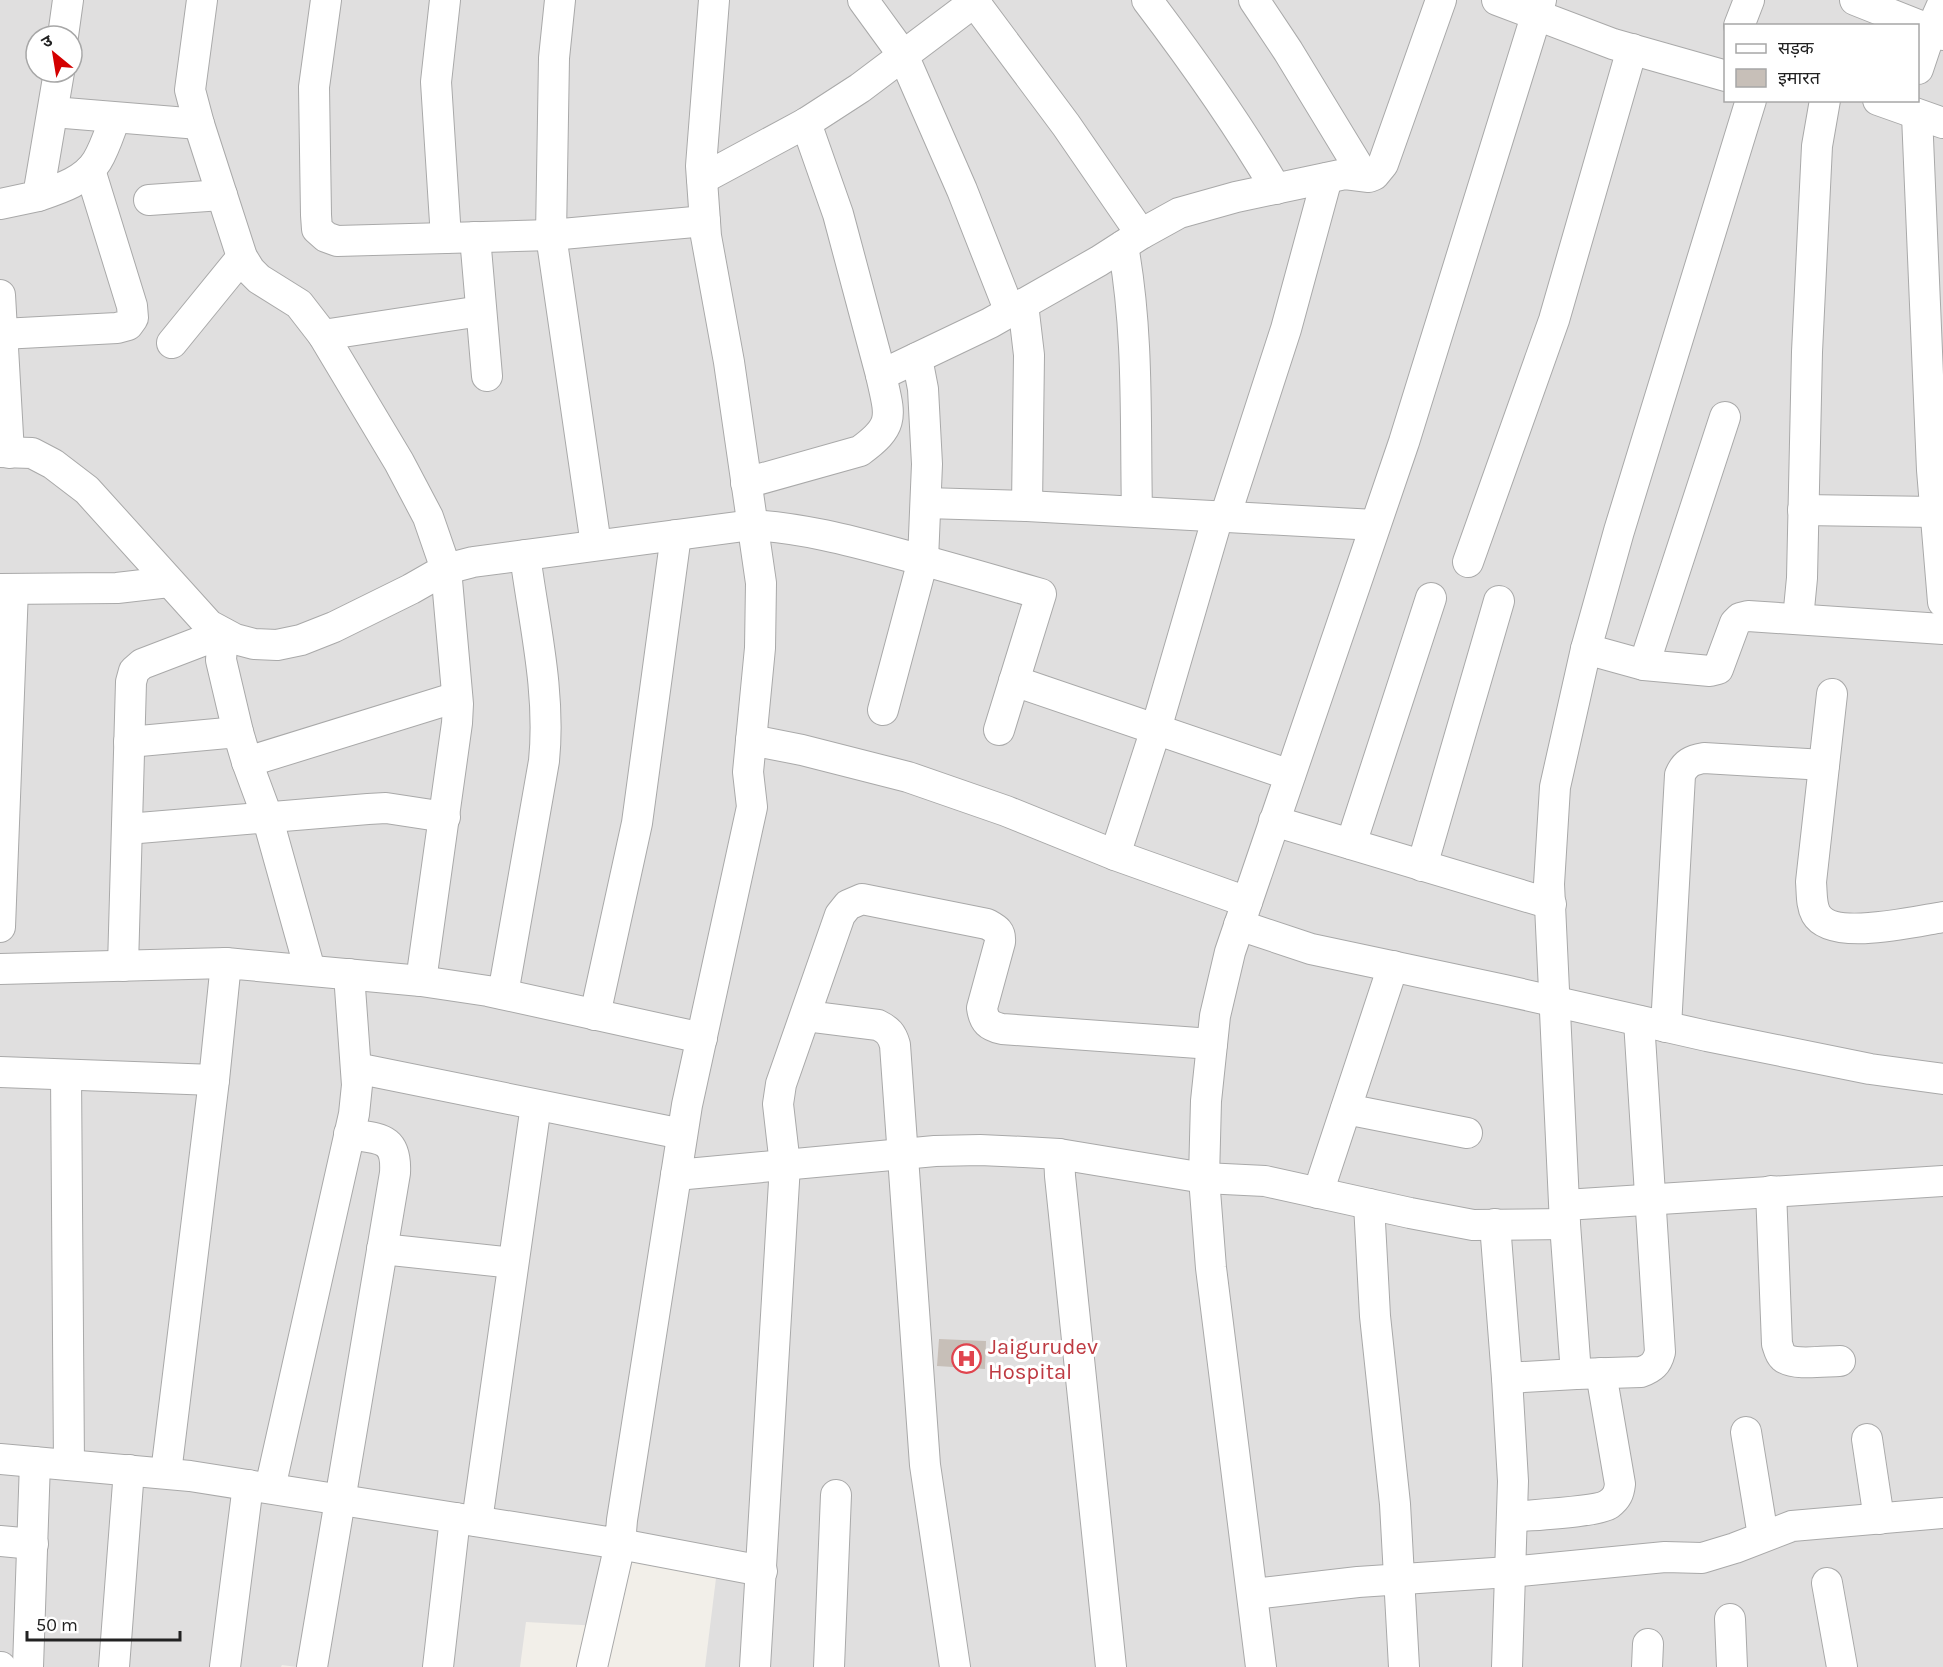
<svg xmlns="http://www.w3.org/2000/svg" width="1943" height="1667" font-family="Karla,'Noto Sans Devanagari',sans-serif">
	<rect width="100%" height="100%" fill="#f2efe9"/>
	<path fill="#e0dfdf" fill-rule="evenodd" d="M0,0H1943V1667H705L720,1546L615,1535L600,1626L526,1622L520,1667H297L282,1665L281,1667H0ZM1726,26H1918V100H1726ZM36,36H72V72H36Z"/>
	<polygon fill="#c7bfb8" points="939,1339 986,1341 985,1369 937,1366"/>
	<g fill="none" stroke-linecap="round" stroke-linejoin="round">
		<defs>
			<g id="minor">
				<polyline points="202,0 190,90 199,124 242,257 250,270 259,279 299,304 323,335 399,462 428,517 446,569 458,704 457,723 421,981"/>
				<polyline points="326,0 314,87 316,215 317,229 326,237 337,241 551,235 705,221"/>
				<polyline points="445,0 436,82 446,238"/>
				<polyline points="560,0 554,58 551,235 596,545"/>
				<polyline points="863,0 903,55 962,190 1010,312"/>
				<polyline points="973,0 1066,125 1141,234"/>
				<path d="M1147,0C1194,62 1236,121 1276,189"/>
				<polyline points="1254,0 1288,51 1364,176"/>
				<polyline points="1497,0 1613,44 1726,76"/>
				<polyline points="1855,0 1943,35"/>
				<polyline points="1739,26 1749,0"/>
				<polyline points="63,36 68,0"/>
				<polyline points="1918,69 1931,30 1943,3"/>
				<polyline points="1878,100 1943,123"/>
				<polyline points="53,112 199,124"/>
				<polyline points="1917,115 1932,470 1943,602"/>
				<polyline points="806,123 838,214 881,375 990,323 1099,261 1141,234 1179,213 1236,197 1345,174 1369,177 1374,175 1383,164 1441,0"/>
				<polyline points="702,179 806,123 860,88 977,0"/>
				<path d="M38,196C59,189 85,181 97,161C105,148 110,131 115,118"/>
				<polyline points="149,200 222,195"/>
				<polyline points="0,204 38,196 59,72"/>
				<polyline points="475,237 487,376"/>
				<path d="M1123,246C1139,333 1135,424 1137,512"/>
				<polyline points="0,295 9,453"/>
				<polyline points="1023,304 1029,355 1027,506"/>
				<polyline points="2,334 117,328 128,325 133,318 132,306 90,170"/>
				<polyline points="323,335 481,311"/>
				<polyline points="172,343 242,257"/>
				<path d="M0,452L32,453L53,464L87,490L209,625L235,639L254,644L277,645L301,640L334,627L411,589L446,569L473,562L752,525C802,528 848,540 896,553C944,566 993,580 1041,594L999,730"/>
				<path d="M746,483L860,451C896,425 890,416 881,375"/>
				<polyline points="926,503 1027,506 1375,525"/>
				<polyline points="1803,510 1935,512"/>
				<polyline points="1225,517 1286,329 1327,178"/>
				<polyline points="1468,562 1554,320 1632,49"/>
				<polyline points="0,589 117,588 169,582"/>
				<polyline points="1798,619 1802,578 1807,352 1817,146 1825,100"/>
				<polyline points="1586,649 1644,665 1710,671 1718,669 1735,623 1740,618 1748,616 1943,629"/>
				<polyline points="1644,665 1725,417"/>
				<polyline points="1014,681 1290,775"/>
				<path d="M1832,694L1811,882C1812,893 1811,905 1816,914C1832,942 1917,921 1943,917"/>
				<polyline points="883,710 923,560 927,464 923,389 917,358"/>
				<polyline points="751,740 802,750 908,777 1006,811 1115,855 1247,902"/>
				<polyline points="129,742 238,732 247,762 267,816 310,970"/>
				<polyline points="247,762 457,697"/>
				<polyline points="1274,821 1551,904"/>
				<polyline points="127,829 368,809 386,808 445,817"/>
				<polyline points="1351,844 1431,598"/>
				<polyline points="1115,855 1156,729 1218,516"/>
				<polyline points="1422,866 1499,601"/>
				<polyline points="1239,925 1311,949 1504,990 1707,1036 1870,1069 1943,1079"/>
				<polyline points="0,927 13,589"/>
				<polyline points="123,966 131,682 134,671 142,664 223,633 221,660 238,732"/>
				<polyline points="0,969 226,963"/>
				<path d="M503,994L544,761C551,692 534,623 525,555"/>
				<polyline points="595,1015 637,823 676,535"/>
				<path d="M806,1016L878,1025C888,1030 892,1034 895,1045L925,1465L955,1667"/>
				<path d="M1666,1027L1680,775C1685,763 1692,760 1704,758L1824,765"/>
				<polyline points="356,1068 682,1134"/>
				<polyline points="0,1072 214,1080 226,963 421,981 488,991 702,1038"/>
				<polyline points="66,1075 69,1465"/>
				<polyline points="1346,1109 1467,1133"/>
				<polyline points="1059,1154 1060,1176 1111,1667"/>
				<polyline points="676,1175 935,1151 980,1150 1024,1152 1059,1154 1204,1178 1265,1181 1410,1213 1473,1225 1565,1224"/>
				<path d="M1771,1191L1777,1344C1779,1349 1779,1353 1783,1357C1793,1366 1826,1361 1840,1361"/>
				<polyline points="1318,1193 1393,966"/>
				<polyline points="1369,1204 1375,1316 1395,1504 1404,1667"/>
				<polyline points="1565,1205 1943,1181"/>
				<polyline points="1495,1224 1507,1378 1513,1481 1507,1667"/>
				<polyline points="382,1249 513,1263"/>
				<path d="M1576,1374L1641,1372C1652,1368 1657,1364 1660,1352L1639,1021"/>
				<polyline points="1507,1378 1576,1374 1565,1224 1549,884 1555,787 1586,649 1619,531 1751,100"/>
				<polyline points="1746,1432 1763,1536"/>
				<polyline points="1867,1439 1879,1519"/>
				<polyline points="0,1459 190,1476 620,1544 622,1520 687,1105 752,807 748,772 760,648 761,583 729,362 706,236 701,166 714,0"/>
				<polyline points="166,1473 214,1080"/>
				<polyline points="270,1488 354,1114 357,1085 349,974"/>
				<path d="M1512,1517C1530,1515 1598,1512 1609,1504C1617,1498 1619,1493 1620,1484L1601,1373"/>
				<polyline points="477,1521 536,1105"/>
				<polyline points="0,1541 33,1544"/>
				<polyline points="1827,1583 1842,1667"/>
				<polyline points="1253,1594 1358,1582 1509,1572 1665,1557 1702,1558 1735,1548 1792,1526 1943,1513"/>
				<polyline points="1730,1619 1732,1667"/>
				<polyline points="0,1667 1,1667"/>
				<polyline points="28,1667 35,1462"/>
				<polyline points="114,1667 129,1470"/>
				<polyline points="225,1667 248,1485"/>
				<path d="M312,1667L395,1173C397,1136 379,1139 349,1134"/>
				<polyline points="438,1667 455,1518"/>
				<polyline points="592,1667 620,1544 762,1571"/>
				<path d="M755,1667L785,1165L778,1104L781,1084L840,915L848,905L862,899L987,924C996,929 1001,931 1000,942L982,1008C984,1022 989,1026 1002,1029L1212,1044"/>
				<polyline points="829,1667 836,1495"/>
				<polyline points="1261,1667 1211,1268 1204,1178 1206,1101 1215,1016 1230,952 1404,442 1541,0"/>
				<polyline points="1647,1667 1648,1644"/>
			</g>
		</defs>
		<use href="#minor" stroke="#a9a9a9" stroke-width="32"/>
		<use href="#minor" stroke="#fff" stroke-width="30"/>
	</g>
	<defs>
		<symbol id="hospital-ring" viewBox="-11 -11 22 22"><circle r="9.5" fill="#fff" stroke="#e0444e" stroke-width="1.5"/><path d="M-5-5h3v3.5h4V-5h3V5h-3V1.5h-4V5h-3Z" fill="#e0444e"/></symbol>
	</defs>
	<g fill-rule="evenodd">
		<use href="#hospital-ring" x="950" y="1342" width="33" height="33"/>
	</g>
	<g text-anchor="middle" stroke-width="6" stroke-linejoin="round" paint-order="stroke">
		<g font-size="22" fill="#be3a42" stroke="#fff" text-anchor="start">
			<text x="988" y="1354">Jaigurudev<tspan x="988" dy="25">Hospital</tspan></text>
		</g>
	</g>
	<rect x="1724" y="24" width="195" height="78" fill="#ffffff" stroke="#a7a7a7" stroke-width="1.5"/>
	<rect x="1736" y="44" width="30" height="9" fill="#ffffff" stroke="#a7a7a7" stroke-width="1.5"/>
	<text x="1778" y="54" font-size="18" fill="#222222">सड़क</text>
	<rect x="1736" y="69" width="30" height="18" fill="#c7bfb8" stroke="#a7a7a7" stroke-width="1.5"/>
	<text x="1778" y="84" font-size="18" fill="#222222">इमारत</text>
	<g transform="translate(54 54) rotate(330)"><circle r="28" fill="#ffffff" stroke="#a7a7a7" stroke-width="1.5"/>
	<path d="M0-4.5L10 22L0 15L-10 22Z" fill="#d40000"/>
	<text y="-9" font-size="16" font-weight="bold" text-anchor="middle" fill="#222222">उ</text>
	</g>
	<path d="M27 1631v9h153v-9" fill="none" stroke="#222222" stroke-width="3"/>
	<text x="36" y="1631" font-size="18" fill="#222222" stroke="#ffffff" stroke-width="4.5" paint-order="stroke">50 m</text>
</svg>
